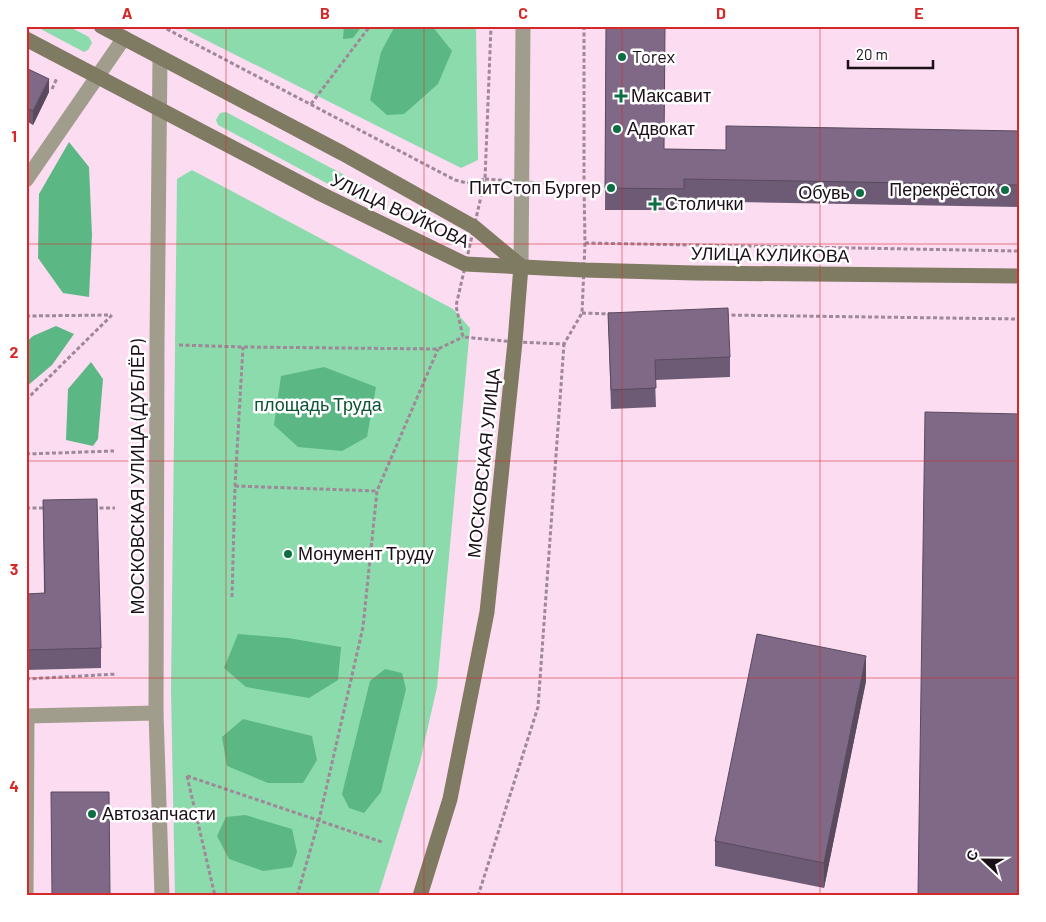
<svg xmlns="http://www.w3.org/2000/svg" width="1046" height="922" font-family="Barlow,sans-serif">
	<rect width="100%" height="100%" fill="#fbdcf1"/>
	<g fill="#8bdbac">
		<polygon points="35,26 68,26 89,37 92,43 88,50 84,52"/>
		<polygon points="188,26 476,26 478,160 461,168 186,30"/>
		<polygon points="226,112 365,186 369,192 365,199 358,200 218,125 216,120 220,113"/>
		<polygon points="192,170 453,309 470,328 437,687 420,762 378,896 175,896 171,691 177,179"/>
	</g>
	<g fill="#5bb885">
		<polygon points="344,26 362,26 353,38 343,39"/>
		<polygon points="395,26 432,26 452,51 438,84 404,114 387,115 370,100 381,52"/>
		<polygon points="69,142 89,167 92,235 89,297 63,293 38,258 39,194"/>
		<polygon points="56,326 74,334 52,365 26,387 26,342 33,336"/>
		<polygon points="91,362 103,379 98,439 93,446 66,440 68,389"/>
		<polygon points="324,367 376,387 367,437 342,451 298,447 274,425 281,376"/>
		<polygon points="238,634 288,638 341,647 338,680 309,698 246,687 224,668"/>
		<polygon points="385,669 402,673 406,689 381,792 364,813 349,808 342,794 370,681"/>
		<polygon points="243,719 312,736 317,760 303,783 268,783 227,766 222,737"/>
		<polygon points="245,815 292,829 297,852 292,867 263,871 229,859 217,836 226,817"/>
	</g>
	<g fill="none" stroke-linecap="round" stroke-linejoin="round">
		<g stroke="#9f8898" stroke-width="3" stroke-dasharray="4 2.5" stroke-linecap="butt">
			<polyline points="161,26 455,180 467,183 485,179 491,26"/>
			<polyline points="584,26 584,186"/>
			<polyline points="52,89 57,78"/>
			<polyline points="311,104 370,26"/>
			<polygon points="485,179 584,186 585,243 582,313 564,344 515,342 463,337 456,306"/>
			<polyline points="585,243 1017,251"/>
			<polyline points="582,313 612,314"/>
			<polyline points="725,315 1020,319"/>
			<polyline points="26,316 111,315"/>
			<polyline points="179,345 243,347 438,349 463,337"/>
			<polyline points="26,400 112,315"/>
			<polyline points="26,454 114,451"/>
			<polyline points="235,486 377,491"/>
			<polyline points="26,508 47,508"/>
			<polyline points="93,508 115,508"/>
			<polyline points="232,597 235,486 243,347"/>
			<polyline points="26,679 117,674"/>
			<polyline points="187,776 382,842"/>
			<polyline points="187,776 215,896"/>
			<polyline points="297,896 319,820 363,627 377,491 438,349"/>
			<polyline points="478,896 538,707 564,344"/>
		</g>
		<g stroke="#a19d8d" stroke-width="15">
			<polyline points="26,180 124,38"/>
			<polyline points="26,896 27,716"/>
		</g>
		<g stroke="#a19d8d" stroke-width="15">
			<polyline points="160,58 157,344 156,713 162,896"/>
			<polyline points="26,716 156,713"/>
		</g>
		<polyline stroke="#a19d8d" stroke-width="15" points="521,266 523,26"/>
		<g stroke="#7f7a62" stroke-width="15">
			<polyline points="101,26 342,153 474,227 521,266"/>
			<polyline points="26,39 321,194 465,264 584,270 695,273 1020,276"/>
			<polyline points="420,896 450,799 487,612 515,342 521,266"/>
		</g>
	</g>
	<g fill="#6d5a74">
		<polygon points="606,26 664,149 726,150 1020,131 1020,207 684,201 684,210 605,210"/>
		<polygon points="26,68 49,92 33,125 26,121"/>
		<polygon points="608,313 730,357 730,377 655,380 656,407 611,409"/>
		<polygon points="43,500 101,648 101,668 26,670 26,594 44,593"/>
		<polygon points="866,681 824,888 715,866 715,841"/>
	</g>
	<g fill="#594a5e">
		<polygon points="49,79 49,92 33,125 33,111"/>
		<polygon points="866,656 866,681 824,888 824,863"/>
	</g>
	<g fill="#7f6987" stroke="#594a5e">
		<polygon points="606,26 665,26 664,149 726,150 726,126 1020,131 1020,185 684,179 684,189 605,188"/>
		<polygon points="26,68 49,79 33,111 26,108"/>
		<polygon points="728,308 730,357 655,360 656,388 611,390 608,313"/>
		<polygon points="925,412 1020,414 1020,896 918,896"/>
		<polygon points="97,499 101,648 26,650 26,594 45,593 43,500"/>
		<polygon points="757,634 866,656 824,863 715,841"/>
		<polygon points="51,792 109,792 110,896 52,896"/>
	</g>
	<path fill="none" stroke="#d62828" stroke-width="1" stroke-opacity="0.55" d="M226,26V896M424,26V896M622,26V896M820,26V896M26,244H1020M26,461H1020M26,678H1020"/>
	<g fill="#0d6e44" stroke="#fff" stroke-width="2">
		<circle cx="622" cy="57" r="5"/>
		<path d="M618.5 88.5h5v5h5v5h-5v5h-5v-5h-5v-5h5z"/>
		<circle cx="617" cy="129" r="5"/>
		<circle cx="611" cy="188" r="5"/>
		<circle cx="1005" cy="190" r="5"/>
		<circle cx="860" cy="193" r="5"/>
		<path d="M652.5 196.5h5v5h5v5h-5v5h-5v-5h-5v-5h5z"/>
		<circle cx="288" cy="554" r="5"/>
		<circle cx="92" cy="814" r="5"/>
	</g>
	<g text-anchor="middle" stroke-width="5" stroke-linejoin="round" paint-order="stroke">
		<g font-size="18" fill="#1b0f18" stroke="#fff" text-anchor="start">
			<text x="632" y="63">Torex</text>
			<text x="631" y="102">Максавит</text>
			<text x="627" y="135">Адвокат</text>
			<text x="601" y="194" text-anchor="end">ПитСтоп Бургер</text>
			<text x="995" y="196" text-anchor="end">Перекрёсток</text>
			<text x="850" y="199" text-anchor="end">Обувь</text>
			<text x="665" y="210">Столички</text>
			<text x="298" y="560">Монумент Труду</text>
			<text x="102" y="820">Автозапчасти</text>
		</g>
		<g font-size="18" fill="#1b0f18" stroke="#fff">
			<text transform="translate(400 211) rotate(25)" y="6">УЛИЦА ВОЙКОВА</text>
			<text transform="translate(770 255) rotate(1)" y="6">УЛИЦА КУЛИКОВА</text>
			<text transform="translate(484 463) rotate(-84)" y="6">МОСКОВСКАЯ УЛИЦА</text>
			<text transform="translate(138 477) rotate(-90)" y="6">МОСКОВСКАЯ УЛИЦА (ДУБЛЁР)</text>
		</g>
		<g font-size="18" fill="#0c5534" stroke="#fff">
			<text x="318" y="411">площадь Труда</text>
		</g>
	</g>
	<rect width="1046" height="922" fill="none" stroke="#ffffff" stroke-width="55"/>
	<g transform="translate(984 860) rotate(292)" stroke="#ffffff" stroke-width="4" paint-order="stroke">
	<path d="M0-4L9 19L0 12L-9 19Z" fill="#1b0f18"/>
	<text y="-8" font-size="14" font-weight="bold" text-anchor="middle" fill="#1b0f18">С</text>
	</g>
	<path d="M848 60v8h85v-8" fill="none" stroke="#1b0f18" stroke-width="2.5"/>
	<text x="856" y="60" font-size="15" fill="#1b0f18" stroke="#ffffff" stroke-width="4" paint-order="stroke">20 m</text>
	<rect x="28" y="28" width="990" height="866" fill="none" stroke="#d62828" stroke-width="2"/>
	<g font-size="16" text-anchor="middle" font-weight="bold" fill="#d62828">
		<text x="127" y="19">A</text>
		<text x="325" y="19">B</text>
		<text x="523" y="19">C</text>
		<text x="721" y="19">D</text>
		<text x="919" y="19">E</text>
		<text x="14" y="142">1</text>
		<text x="14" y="358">2</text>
		<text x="14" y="575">3</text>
		<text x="14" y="792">4</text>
	</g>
</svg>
